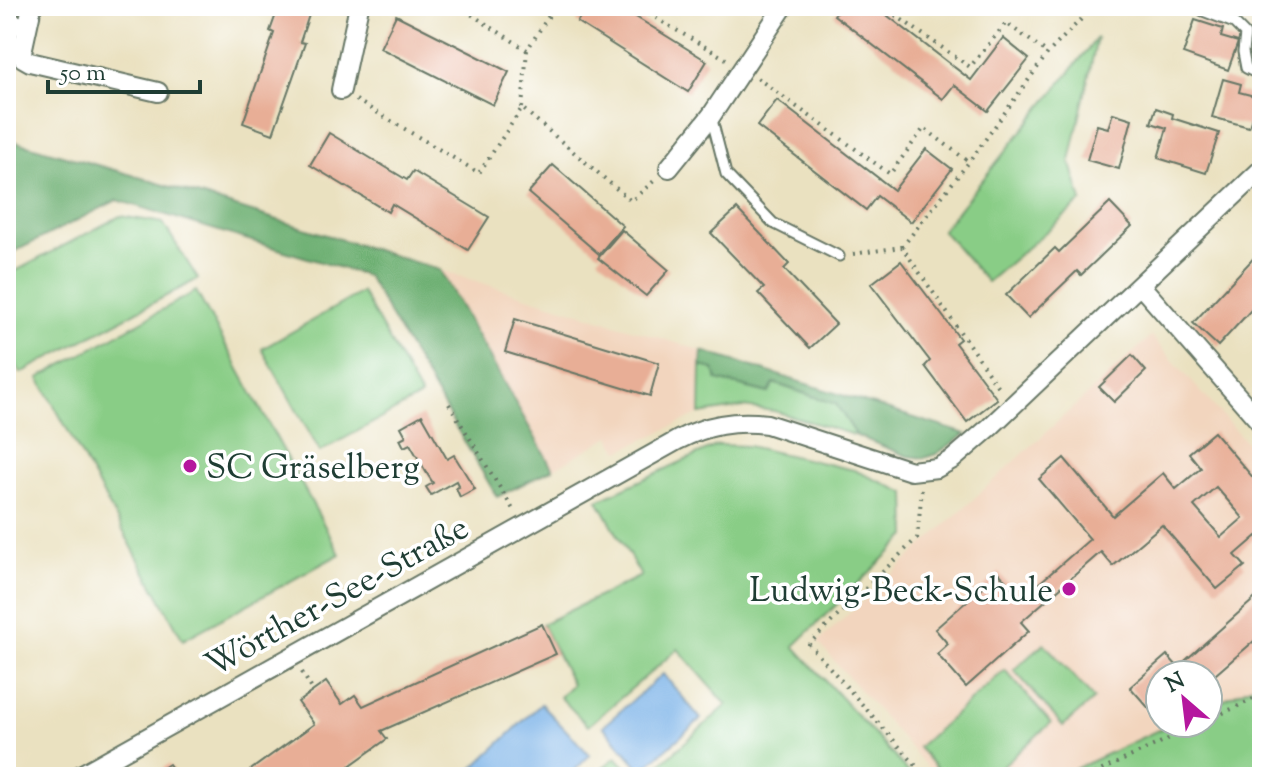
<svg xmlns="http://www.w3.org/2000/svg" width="1268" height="783" font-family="'Sorts Mill Goudy',serif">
	<rect width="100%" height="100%" fill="#fff"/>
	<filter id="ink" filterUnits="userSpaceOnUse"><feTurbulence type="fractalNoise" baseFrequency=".0125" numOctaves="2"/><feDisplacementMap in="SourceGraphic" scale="16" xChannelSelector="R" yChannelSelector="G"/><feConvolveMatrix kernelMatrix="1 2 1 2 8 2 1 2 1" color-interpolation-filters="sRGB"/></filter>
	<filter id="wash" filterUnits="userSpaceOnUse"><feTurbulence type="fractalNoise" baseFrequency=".006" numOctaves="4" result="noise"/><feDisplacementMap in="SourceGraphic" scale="32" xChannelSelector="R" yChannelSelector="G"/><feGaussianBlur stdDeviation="1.8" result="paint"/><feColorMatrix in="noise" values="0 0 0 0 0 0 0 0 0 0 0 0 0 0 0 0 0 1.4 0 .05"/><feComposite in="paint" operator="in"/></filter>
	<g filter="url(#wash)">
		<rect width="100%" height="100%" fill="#eae1c0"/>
		<g fill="#f2d5be">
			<polygon points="440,270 702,351 699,414 619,451 610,436 553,469"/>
			<polygon points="1151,336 1262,460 1262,681 1208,707 1208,675 1160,675 1160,723 1173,723 1058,777 936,777 818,642"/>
		</g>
		<g fill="#89cd86" stroke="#54855d" stroke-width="2">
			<polygon points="1097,38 1070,161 1082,201 987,282 942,230"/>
			<polygon points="120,216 163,223 198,279 21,373 6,348 6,276"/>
			<polygon points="196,291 340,554 183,640 39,378"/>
			<polygon points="362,292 421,396 320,452 262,349"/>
			<polygon points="701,366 714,369 717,380 768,393 773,383 836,404 857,436 774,411 743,407 700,414"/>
			<polygon points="718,445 748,446 854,470 906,493 907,536 794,646 913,777 646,777 727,705 678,649 588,726 560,697 572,684 542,624 641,576 598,500"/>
			<polygon points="1044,643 1094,699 1063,726 1014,670"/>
			<polygon points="1005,670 1051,723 990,777 944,777 918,747"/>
			<polygon points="1262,681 1262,777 1058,777 1173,723 1208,723 1208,707"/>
			<polygon points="616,757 635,777 591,777"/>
		</g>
		<g fill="#6eb073" stroke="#467654" stroke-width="2">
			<polygon points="6,139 132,175 440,270 553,469 497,497 367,276 117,200 6,256"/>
			<polygon points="702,351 966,434 936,454 924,458 907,456 857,436 836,404 774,383 769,393 717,380 714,369 701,366"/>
		</g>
		<g fill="#77b0e7" stroke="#4b768e" stroke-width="2">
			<polygon points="663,674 701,719 642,770 603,726"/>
			<polygon points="541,704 590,755 568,777 464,777"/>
		</g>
		<g id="blocks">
			<g fill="#e8ae96" fill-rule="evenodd">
				<polygon points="279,6 312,6 300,42 305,43 273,134 243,123 274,33 270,31"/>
				<polygon points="587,6 618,6 707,61 688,92 577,22"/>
				<polygon points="841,6 875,6 971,80 1003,38 1029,59 988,111 954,85 943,99 834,15"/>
				<polygon points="396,15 509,72 493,105 380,48"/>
				<polygon points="1195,20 1223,29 1221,37 1238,42 1228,70 1183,54"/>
				<polygon points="1223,79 1241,84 1239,92 1258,97 1249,127 1212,117"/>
				<polygon points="777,100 894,190 926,149 952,169 911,222 877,196 866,210 757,126"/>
				<polygon points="1156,108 1173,114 1172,118 1219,133 1206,173 1158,158 1167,128 1151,123"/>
				<polygon points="1113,113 1132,119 1119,169 1087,160 1097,125 1108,128"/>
				<polygon points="329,133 407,180 413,171 489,217 468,250 392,204 388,212 310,165"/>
				<polygon points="553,165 623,226 599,254 528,193"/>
				<polygon points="1110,203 1132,226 1081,275 1077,271 1028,318 1006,295 1055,248 1059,252"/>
				<polygon points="737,209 789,264 784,269 836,324 810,348 758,293 764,288 711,233"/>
				<polygon points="622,230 669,270 646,296 598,258"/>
				<polygon points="1262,249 1262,298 1218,346 1193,323"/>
				<polygon points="901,261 960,339 955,343 997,399 967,422 925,366 930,361 871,284"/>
				<polygon points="515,319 659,363 650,396 505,352"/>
				<polygon points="1132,355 1146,371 1114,402 1099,387"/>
				<polygon points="422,415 447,459 454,455 475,489 460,497 456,488 459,487 456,481 431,495 426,487 433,483 426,472 410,444 404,447 400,439 406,436 401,427"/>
				<path d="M1214,432L1262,488V542L1257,536L1235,555L1245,566L1217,589L1162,525L1113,566L1101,552L1021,622L1029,631L966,687L937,654L948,644L935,629L999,573L1021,599L1090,539L1039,479L1064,458L1113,516L1163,473L1176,489L1201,468L1189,453ZM1216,487L1243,518L1221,537L1194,506Z"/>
				<polygon points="1262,592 1262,634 1208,681 1208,675 1160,675 1160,721 1130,687 1167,655 1178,667"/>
				<polygon points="542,624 556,654 381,731 387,739 334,777 241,777 314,724 298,702 326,682 342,704 355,695 363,706"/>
				<polygon points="169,764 178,777 149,777"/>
			</g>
		</g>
	</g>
	<g filter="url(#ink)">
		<use href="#blocks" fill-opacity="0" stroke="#667665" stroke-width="2"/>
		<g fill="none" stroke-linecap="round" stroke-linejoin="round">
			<defs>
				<g id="service">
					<polyline points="1203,11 1234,23 1245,34 1243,52 1246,68 1262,76"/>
					<polyline points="711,116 726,174 773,223 839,256"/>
				</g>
				<g id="minor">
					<polyline points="32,6 22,52 23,58 30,62 158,92"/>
					<polyline points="6,22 27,27"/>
					<polyline points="341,90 359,6"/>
					<polyline points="669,168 711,116 784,6"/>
					<polyline points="1141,286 1262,424"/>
					<path d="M77,777L678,440C707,425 734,420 767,424L911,471L937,468L953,459L990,427L1262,169"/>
				</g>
			</defs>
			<use href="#service" stroke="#667665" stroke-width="13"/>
			<use href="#minor" stroke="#667665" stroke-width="22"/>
			<g stroke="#667665" stroke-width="4" stroke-dasharray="2 6" stroke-linecap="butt">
				<polyline points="458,6 527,50 555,6"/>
				<polyline points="635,6 726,59"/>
				<polyline points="882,6 970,67 1006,23 1048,53"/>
				<polyline points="757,78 890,174 924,128 969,162"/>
				<polyline points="356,100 479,173 522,108 631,201 655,180"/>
				<polyline points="522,108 527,50"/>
				<polyline points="902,247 969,162 1048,53 1094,6"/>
				<polyline points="853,254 902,247 1000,390"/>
				<polyline points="449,404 514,511"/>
				<polyline points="922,489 917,538 809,644 926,777"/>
				<polyline points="302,672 313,691"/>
				<polyline points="1208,720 1262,695"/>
				<polyline points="1087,777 1202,723"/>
			</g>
			<use href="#service" stroke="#fff" stroke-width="9"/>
			<use href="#minor" stroke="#fff" stroke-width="18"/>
		</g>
	</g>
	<g fill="#b5179e" stroke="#fff" stroke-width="3">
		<circle cx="190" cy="466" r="8"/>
		<circle cx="1069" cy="589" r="8"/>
	</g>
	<g text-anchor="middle" stroke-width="7" stroke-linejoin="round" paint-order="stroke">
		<g font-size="34" fill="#1f3d34" stroke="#fff" text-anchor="start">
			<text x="206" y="478">SC Gräselberg</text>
			<text x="1053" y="601" text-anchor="end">Ludwig-Beck-Schule</text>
		</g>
		<g font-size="34" fill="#1f3d34" stroke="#fff">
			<text transform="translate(336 595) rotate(-29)" y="12">Wörther-See-Straße</text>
		</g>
	</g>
	<rect width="1268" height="783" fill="none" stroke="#fff" stroke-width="32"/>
	<g transform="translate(1184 699) rotate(332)"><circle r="38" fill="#ffffff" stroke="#a5b1ae" stroke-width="2"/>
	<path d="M0-6L14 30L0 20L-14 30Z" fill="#b5179e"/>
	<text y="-12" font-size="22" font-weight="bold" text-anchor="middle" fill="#1f3d34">N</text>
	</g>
	<path d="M48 80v12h152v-12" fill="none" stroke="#1f3d34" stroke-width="4"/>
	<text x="60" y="80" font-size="24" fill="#1f3d34" stroke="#ffffff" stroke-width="6" paint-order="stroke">50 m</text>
</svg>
